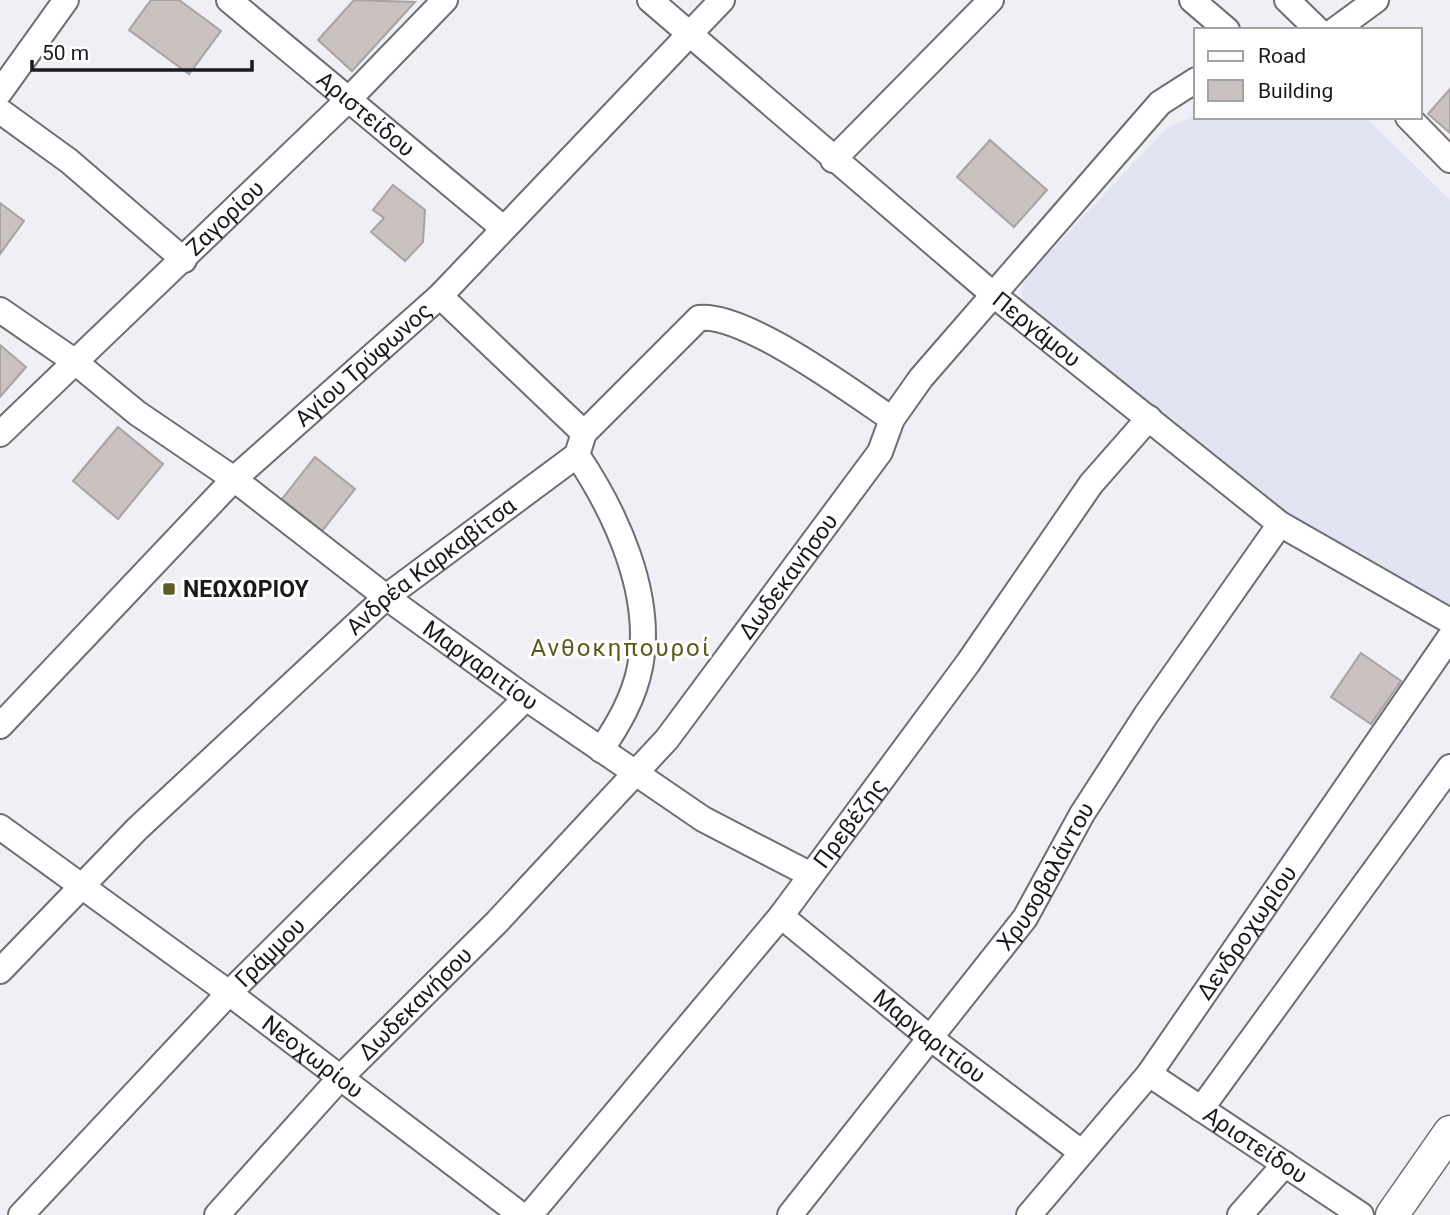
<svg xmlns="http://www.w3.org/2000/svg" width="1450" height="1215" font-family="Roboto,sans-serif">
	<rect width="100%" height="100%" fill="#efeff5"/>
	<polygon fill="#e3e4f1" points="1196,115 1365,117 1450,200 1450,611 1286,517 1021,305 1023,280 1167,128"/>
	<g fill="#c9c2c1" stroke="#a8a2a1" stroke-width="2">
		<polygon points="151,0 179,0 221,31 189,74 129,30"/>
		<polygon points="354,0 415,2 352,71 318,40"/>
		<polygon points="1450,89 1450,133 1428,114"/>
		<polygon points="990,140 1047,190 1014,227 957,177"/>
		<polygon points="393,185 425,210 423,242 405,261 371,232 384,218 373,210"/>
		<polygon points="0,203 24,221 0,254"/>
		<polygon points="0,345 26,367 0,397"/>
		<polygon points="118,427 163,464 118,519 73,481"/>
		<polygon points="315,457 355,489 322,531 282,499"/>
		<polygon points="1361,653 1401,681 1371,724 1331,697"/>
	</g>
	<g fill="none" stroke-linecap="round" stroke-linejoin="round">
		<defs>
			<g id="minor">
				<path id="s1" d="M229,0L503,228"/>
				<path id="s2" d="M650,0L995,296L1280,524L1450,621"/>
				<polyline points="1192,0 1227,30"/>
				<polyline points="1287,0 1318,30"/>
				<polyline points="1335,30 1376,0"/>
				<polyline points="0,92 66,0"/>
				<polyline points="0,111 69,161 184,260"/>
				<polyline points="1408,117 1450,160"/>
				<polyline points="833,160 991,0"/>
				<polyline points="440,296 584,433"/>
				<path id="s3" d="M0,310L74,361L137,413L234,479L386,597L526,698L703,819L809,874"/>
				<path id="s4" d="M0,434L350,98L445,0"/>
				<path d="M577,455C616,513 654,595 640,667C634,698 618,725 601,750"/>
				<path id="s5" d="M0,726L234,479L440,296L722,0"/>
				<path id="s6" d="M0,827L229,993L521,1215"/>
				<path id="s7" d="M781,916L929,1037L1081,1152"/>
				<path id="s8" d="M0,971L137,829L386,597L577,455L584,433L699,318C744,312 853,393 892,419"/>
				<path id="s9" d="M1149,1074L1361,1215"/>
				<polyline points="1201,1109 1450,767"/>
				<path id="s10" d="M21,1215L229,993L526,698"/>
				<path id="s11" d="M217,1215L340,1078L497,922L667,739L880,452L892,419L921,378L1160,103L1196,80"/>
				<path id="s12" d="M530,1215L781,916L968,663L1091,484L1149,418"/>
				<path id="s13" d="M790,1215L1025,918L1082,814L1146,715L1280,524"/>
				<path id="s14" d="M1029,1215L1149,1074L1450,637"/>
				<polyline points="1240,1215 1285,1164"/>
			</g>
			<polyline id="tertiary" points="1392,1215 1450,1132"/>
		</defs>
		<use href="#minor" stroke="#6d6d72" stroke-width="28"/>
		<use href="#tertiary" stroke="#6d6d72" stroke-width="35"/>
		<use href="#minor" stroke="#fff" stroke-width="24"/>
		<use href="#tertiary" stroke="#fff" stroke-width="32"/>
	</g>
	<rect fill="#5e5c28" stroke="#fff" stroke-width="2.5" x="162" y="582" width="14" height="14" rx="3.5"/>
	<g text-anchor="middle" stroke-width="6" stroke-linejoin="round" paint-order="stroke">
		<g font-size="23" fill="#1a1a1c" stroke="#fff">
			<text dy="8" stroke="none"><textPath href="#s1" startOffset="178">Αριστείδου</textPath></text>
			<text dy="8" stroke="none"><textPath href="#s4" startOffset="312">Ζαγορίου</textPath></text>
			<text dy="8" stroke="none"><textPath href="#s2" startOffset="508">Περγάμου</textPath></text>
			<text dy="8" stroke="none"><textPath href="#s5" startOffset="513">Αγίου Τρύφωνος</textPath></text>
			<text dy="8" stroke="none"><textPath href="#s8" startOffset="592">Ανδρέα Καρκαβίτσα</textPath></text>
			<text dy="8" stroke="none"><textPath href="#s11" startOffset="858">Δωδεκανήσου</textPath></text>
			<text dy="8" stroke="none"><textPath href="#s3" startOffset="598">Μαργαριτίου</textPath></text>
			<text dy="8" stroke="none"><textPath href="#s12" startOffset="506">Πρεβέζης</textPath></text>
			<text dy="8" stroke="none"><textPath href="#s13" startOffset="425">Χρυσοβαλάντου</textPath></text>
			<text dy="8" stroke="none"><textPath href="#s14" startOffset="357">Δενδροχωρίου</textPath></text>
			<text dy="8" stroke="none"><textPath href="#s10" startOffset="362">Γράμμου</textPath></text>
			<text dy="8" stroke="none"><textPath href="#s11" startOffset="290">Δωδεκανήσου</textPath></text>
			<text dy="8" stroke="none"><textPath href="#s7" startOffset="191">Μαργαριτίου</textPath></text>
			<text dy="8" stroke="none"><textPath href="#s6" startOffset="388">Νεοχωρίου</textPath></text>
			<text dy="8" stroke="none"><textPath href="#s9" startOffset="128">Αριστείδου</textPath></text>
		</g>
		<g font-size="23" font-weight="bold" fill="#1a1a1c" stroke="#fff" text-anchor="start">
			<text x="183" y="597">ΝΕΩΧΩΡΙΟΥ</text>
		</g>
		<g font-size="24" letter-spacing="2" fill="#5c591d" stroke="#fff">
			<text x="621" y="656">Ανθοκηπουροί</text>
		</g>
	</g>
	<rect x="1194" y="28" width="228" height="91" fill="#ffffff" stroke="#a3a3a4" stroke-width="2"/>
	<rect x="1208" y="51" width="35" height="10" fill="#ffffff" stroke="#a3a3a4" stroke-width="2"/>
	<text x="1258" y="63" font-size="21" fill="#1a1a1c">Road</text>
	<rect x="1208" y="80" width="35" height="21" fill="#c9c2c1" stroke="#a3a3a4" stroke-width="2"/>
	<text x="1258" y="98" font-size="21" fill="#1a1a1c">Building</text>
	<path d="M32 60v10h220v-10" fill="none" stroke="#1a1a1c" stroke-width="3.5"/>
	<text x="42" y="60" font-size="21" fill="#1a1a1c" stroke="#ffffff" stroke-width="5" paint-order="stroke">50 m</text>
</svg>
